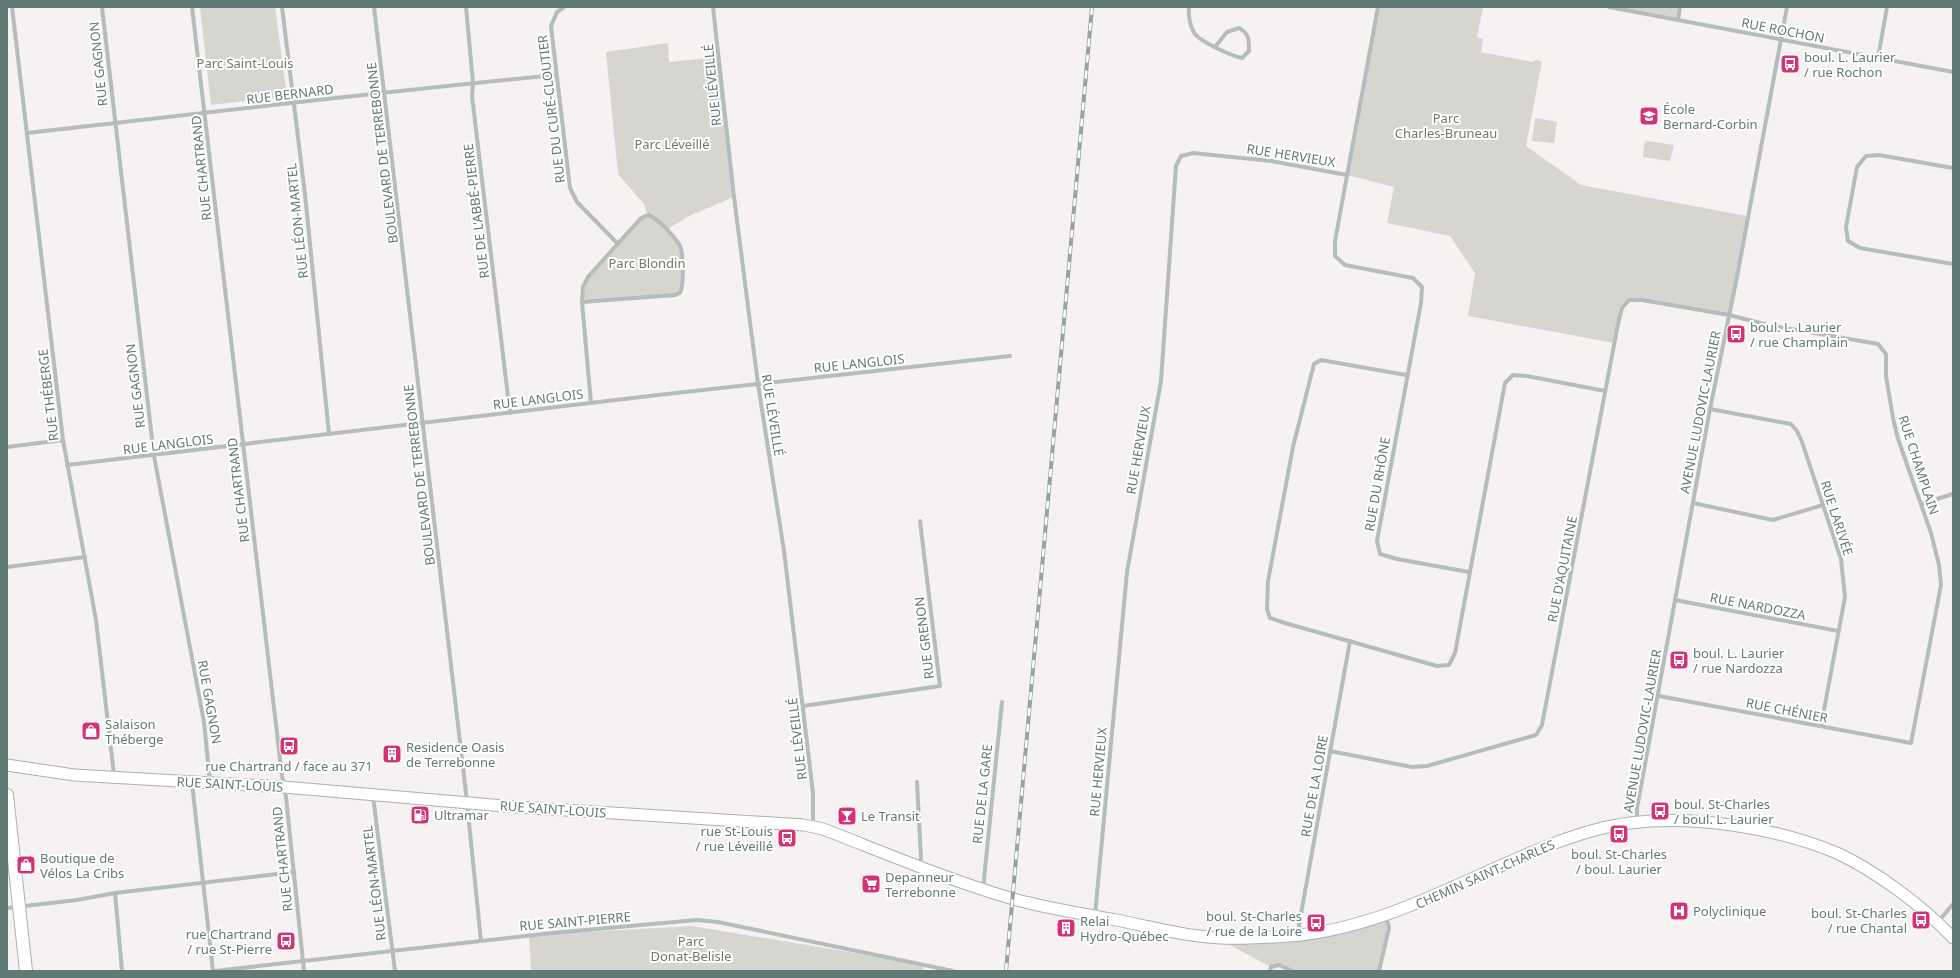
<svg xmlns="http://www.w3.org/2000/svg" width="1960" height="978" font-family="'Noto Sans',sans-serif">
	<rect width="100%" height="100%" fill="#f5f2f1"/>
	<g fill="#d7d6ce">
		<polygon points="200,7 275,7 287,96 211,105"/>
		<polygon points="1378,7 1483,7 1477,37 1483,39 1481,52 1533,62 1534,60 1542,61 1526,146 1581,185 1747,216 1729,315 1629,300 1622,308 1614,343 1468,316 1475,273 1450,236 1387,223 1394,187 1347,175"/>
		<polygon points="1609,7 1679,7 1677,20"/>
		<polygon points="668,43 669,62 719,57 734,197 689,216 666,230 680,246 683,286 680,293 582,302 583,287 588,277 641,218 647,215 644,204 618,174 606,52"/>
		<polygon points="1535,118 1557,122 1554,143 1532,141"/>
		<polygon points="1647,141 1674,145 1670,161 1643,157 1644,144"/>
		<polygon points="1386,916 1387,932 1379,971 1292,971 1279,965 1271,967 1211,935 1267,937"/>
		<polygon points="692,926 922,964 924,971 531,971 529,935"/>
	</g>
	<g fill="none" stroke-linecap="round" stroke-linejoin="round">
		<defs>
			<path id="secondary" d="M7,765L74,775L284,787L517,807L804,825L823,829C885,853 946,879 1010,898C1044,908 1081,913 1116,920C1143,925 1171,933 1199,936C1228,940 1259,938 1289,936C1385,929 1466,877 1555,843C1579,834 1604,826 1630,823C1694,815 1778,828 1837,853C1876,871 1924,907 1953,938"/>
			<polyline id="primary" points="7,795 26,971"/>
		</defs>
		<use href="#secondary" stroke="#a8b2b0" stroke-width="13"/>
		<use href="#primary" stroke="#a9b3b0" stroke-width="14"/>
		<g stroke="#b5bdbb" stroke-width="4">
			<polyline points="12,7 63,440 96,620 114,775"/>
			<polyline points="102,7 154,456 204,722 210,782"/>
			<polyline points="192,7 282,776 286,797 304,971"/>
			<polyline points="282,7 305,194 329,434"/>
			<polyline points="374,7 466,793 481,941"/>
			<polyline points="466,7 473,83 472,96 510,413"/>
			<polyline points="564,7 557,12 551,26 570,188 577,202 618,244"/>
			<polyline points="713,7 734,197 758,384 784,551 813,793 813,826"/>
			<path d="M1189,7C1188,15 1190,27 1195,34C1201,42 1232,56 1242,58L1249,51C1249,40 1249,33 1239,28L1227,32L1215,47"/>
			<polyline points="1378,7 1335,241 1335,256 1345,265 1413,278 1422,287 1421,303 1377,541 1380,554 1397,559 1469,572"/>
			<polyline points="1609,7 1953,72"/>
			<polyline points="1678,20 1680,7"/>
			<polyline points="1878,58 1887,7"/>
			<path d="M27,133C203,113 379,92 556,75"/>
			<polyline points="1953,168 1879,155 1866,156 1857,167 1846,227 1848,241 1860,248 1953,264"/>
			<path d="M582,302L675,295L680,293C684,285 684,252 679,244C672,234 659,219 648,215L641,218L588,277L583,287L582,302L591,403"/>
			<polyline points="1406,375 1321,360 1314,364 1293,447 1268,581 1267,609 1270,618 1285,623 1437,666 1449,665 1455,653 1505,383 1513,375 1527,376 1605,391"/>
			<polyline points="1710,409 1791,424 1797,431 1802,442 1841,559 1845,597 1821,726"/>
			<polyline points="7,447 63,440"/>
			<polyline points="67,465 658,395 1010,356"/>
			<polyline points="1693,503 1773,520 1823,505"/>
			<polyline points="1921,504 1953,494"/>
			<polyline points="7,567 85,557"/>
			<polyline points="1675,600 1838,631"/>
			<polyline points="803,706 940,686 920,521"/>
			<polyline points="1330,751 1412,767 1427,766 1536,735 1542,725 1618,324 1622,308 1629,300 1642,300 1729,315 1768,325 1878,344 1886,354 1886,376 1893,418 1898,439 1931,533 1939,565 1941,585 1911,743 1659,696"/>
			<polyline points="917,782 921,859 919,866"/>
			<polyline points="192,783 213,971"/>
			<polyline points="373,796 395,971"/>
			<polyline points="1637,822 1637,808 1710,409 1737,277 1787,7"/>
			<polyline points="983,889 1002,702"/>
			<polyline points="115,893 122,971"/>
			<polyline points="7,908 77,900 115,893 294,872"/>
			<polyline points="1095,915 1127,572 1161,381 1176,166 1181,156 1193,153 1271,161 1347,175"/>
			<polyline points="1938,922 1953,904"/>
			<polyline points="1300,933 1299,925 1350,641"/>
			<polyline points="215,971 552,933 697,920 718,922 953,971"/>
			<polyline points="1270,971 1271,967 1279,965 1292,971"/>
			<polyline points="1379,971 1389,928 1386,916"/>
		</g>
		<use href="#secondary" stroke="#fff" stroke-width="11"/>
		<use href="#primary" stroke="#fff" stroke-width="12"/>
		<defs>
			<polyline id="rail" points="1006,971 1092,7"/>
		</defs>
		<use href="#rail" stroke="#96a3a0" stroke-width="4"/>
		<use href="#rail" stroke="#fff" stroke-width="2.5" stroke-dasharray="8" stroke-linecap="butt"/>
	</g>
	<defs>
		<symbol id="bus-square" viewBox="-11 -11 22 22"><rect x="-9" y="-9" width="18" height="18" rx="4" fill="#d33277" stroke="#fff"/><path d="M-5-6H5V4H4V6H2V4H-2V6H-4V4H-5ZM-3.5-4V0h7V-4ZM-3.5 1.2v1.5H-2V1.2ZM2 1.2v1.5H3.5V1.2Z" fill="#fff"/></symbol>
		<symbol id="school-square" viewBox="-11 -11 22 22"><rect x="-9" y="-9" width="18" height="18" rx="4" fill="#d33277" stroke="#fff"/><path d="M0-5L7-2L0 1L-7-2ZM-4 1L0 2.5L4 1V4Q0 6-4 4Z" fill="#fff"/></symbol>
		<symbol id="shop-square" viewBox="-11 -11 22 22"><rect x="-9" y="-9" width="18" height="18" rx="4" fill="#d33277" stroke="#fff"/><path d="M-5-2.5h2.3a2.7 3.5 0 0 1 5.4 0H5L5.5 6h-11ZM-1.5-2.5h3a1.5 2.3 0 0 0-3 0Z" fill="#fff"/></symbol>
		<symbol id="building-square" viewBox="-11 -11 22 22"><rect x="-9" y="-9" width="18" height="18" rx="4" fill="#d33277" stroke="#fff"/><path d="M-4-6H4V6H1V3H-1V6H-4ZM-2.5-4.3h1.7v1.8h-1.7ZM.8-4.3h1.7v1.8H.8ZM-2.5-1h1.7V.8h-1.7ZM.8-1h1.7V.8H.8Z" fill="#fff"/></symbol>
		<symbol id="fuel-square" viewBox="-11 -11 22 22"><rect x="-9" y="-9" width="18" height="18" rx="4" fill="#d33277" stroke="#fff"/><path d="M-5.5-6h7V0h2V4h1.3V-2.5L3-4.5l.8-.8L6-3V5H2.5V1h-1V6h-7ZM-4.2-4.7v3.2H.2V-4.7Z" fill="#fff"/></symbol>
		<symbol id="bar-square" viewBox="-11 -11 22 22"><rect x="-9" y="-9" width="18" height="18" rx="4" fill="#d33277" stroke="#fff"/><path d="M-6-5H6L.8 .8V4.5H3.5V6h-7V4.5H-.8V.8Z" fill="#fff"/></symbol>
		<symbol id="supermarket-square" viewBox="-11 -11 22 22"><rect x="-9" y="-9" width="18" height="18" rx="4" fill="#d33277" stroke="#fff"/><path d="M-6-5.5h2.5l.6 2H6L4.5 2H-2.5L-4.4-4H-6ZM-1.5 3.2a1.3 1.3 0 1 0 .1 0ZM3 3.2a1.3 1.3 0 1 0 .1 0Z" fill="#fff"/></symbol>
		<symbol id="hospital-square" viewBox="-11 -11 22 22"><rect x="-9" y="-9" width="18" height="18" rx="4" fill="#d33277" stroke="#fff"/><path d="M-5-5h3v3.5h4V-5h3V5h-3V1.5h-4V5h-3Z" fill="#fff"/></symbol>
	</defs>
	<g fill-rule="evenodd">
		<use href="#bus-square" x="1779" y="53" width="22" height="22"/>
		<use href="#school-square" x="1638" y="105" width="22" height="22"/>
		<use href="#bus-square" x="1725" y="323" width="22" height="22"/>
		<use href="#bus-square" x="1668" y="649" width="22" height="22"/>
		<use href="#shop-square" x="80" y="720" width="22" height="22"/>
		<use href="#bus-square" x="278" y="735" width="22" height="22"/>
		<use href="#building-square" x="381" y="743" width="22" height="22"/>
		<use href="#bus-square" x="1649" y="800" width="22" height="22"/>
		<use href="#fuel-square" x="409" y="804" width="22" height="22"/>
		<use href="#bar-square" x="836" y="805" width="22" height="22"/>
		<use href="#bus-square" x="1608" y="823" width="22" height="22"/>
		<use href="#bus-square" x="776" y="827" width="22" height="22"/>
		<use href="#shop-square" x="15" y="854" width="22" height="22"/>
		<use href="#supermarket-square" x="860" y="873" width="22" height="22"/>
		<use href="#hospital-square" x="1668" y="900" width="22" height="22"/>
		<use href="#bus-square" x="1910" y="909" width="22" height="22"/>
		<use href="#bus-square" x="1305" y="912" width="22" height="22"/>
		<use href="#building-square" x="1055" y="917" width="22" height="22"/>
		<use href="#bus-square" x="275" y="930" width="22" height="22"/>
	</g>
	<g text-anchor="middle" stroke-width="4" stroke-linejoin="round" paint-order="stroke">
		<g font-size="13" fill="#627a75" stroke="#fff">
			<text transform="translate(1783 30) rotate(11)" y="5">RUE ROCHON</text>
			<text transform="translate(98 64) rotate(-96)" y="5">RUE GAGNON</text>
			<text transform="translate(712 85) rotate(-96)" y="5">RUE LÉVEILLÉ</text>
			<text transform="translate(290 94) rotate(-7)" y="5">RUE BERNARD</text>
			<text transform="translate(551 109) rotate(-97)" y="5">RUE DU CURÉ-CLOUTIER</text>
			<text transform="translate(382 153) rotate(-97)" y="5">BOULEVARD DE TERREBONNE</text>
			<text transform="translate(1291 155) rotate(9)" y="5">RUE HERVIEUX</text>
			<text transform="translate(201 168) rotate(-96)" y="5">RUE CHARTRAND</text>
			<text transform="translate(476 211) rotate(-97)" y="5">RUE DE L'ABBÉ-PIERRE</text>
			<text transform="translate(297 221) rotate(-96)" y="5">RUE LÉON-MARTEL</text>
			<text transform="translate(859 363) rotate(-6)" y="5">RUE LANGLOIS</text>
			<text transform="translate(135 386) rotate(-97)" y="5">RUE GAGNON</text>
			<text transform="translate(48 395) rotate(-97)" y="5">RUE THÉBERGE</text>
			<text transform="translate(538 399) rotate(-7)" y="5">RUE LANGLOIS</text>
			<text transform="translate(1700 412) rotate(-79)" y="5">AVENUE LUDOVIC-LAURIER</text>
			<text transform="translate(773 415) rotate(81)" y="5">RUE LÉVEILLÉ</text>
			<text transform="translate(168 444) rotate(-7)" y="5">RUE LANGLOIS</text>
			<text transform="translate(1138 450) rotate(-80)" y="5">RUE HERVIEUX</text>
			<text transform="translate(1919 465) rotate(72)" y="5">RUE CHAMPLAIN</text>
			<text transform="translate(419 475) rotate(-97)" y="5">BOULEVARD DE TERREBONNE</text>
			<text transform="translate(1377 484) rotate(-80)" y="5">RUE DU RHÔNE</text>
			<text transform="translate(238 490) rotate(-97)" y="5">RUE CHARTRAND</text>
			<text transform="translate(1837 518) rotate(72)" y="5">RUE LARIVÉE</text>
			<text transform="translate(1562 569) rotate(-79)" y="5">RUE D'AQUITAINE</text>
			<text transform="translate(1758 606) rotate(11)" y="5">RUE NARDOZZA</text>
			<text transform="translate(924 638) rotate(-97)" y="5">RUE GRENON</text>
			<text transform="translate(210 702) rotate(80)" y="5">RUE GAGNON</text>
			<text transform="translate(1787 710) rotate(11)" y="5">RUE CHÉNIER</text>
			<text transform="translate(1642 731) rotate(-80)" y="5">AVENUE LUDOVIC-LAURIER</text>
			<text transform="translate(797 739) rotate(-97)" y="5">RUE LÉVEILLÉ</text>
			<text transform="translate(1098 772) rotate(-85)" y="5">RUE HERVIEUX</text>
			<text transform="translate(230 784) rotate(3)" y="5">RUE SAINT-LOUIS</text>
			<text transform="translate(1314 786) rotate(-80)" y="5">RUE DE LA LOIRE</text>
			<text transform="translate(982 794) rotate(-84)" y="5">RUE DE LA GARE</text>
			<text transform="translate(553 809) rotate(4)" y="5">RUE SAINT-LOUIS</text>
			<text transform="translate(282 859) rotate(-96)" y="5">RUE CHARTRAND</text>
			<text transform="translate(1485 874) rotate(-24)" y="5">CHEMIN SAINT-CHARLES</text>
			<text transform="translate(374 883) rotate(-97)" y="5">RUE LÉON-MARTEL</text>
			<text transform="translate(575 921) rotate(-5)" y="5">RUE SAINT-PIERRE</text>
		</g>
		<g font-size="13" fill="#627a75" stroke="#fff" text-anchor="start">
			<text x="1804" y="62">boul. L. Laurier<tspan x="1804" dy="15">/ rue Rochon</tspan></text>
			<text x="1663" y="114">École<tspan x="1663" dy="15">Bernard-Corbin</tspan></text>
			<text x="1750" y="332">boul. L. Laurier<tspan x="1750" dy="15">/ rue Champlain</tspan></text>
			<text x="1693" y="658">boul. L. Laurier<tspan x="1693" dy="15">/ rue Nardozza</tspan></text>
			<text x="105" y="729">Salaison<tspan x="105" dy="15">Théberge</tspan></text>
			<text x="406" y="752">Residence Oasis<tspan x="406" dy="15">de Terrebonne</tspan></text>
			<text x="289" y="771" text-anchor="middle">rue Chartrand / face au 371</text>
			<text x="1674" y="809">boul. St-Charles<tspan x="1674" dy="15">/ boul. L. Laurier</tspan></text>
			<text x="434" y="820">Ultramar</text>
			<text x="861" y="821">Le Transit</text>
			<text x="773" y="836" text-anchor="end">rue St-Louis<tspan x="773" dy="15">/ rue Léveillé</tspan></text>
			<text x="1619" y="859" text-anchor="middle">boul. St-Charles<tspan x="1619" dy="15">/ boul. Laurier</tspan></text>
			<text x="40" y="863">Boutique de<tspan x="40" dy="15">Vélos La Cribs</tspan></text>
			<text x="885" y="882">Depanneur<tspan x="885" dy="15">Terrebonne</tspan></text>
			<text x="1693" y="916">Polyclinique</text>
			<text x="1907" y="918" text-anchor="end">boul. St-Charles<tspan x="1907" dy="15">/ rue Chantal</tspan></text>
			<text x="1302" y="921" text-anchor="end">boul. St-Charles<tspan x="1302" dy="15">/ rue de la Loire</tspan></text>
			<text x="1080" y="926">Relai<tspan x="1080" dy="15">Hydro-Québec</tspan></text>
			<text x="272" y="939" text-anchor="end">rue Chartrand<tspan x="272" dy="15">/ rue St-Pierre</tspan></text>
		</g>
		<g font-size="13" fill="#757764" stroke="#fff">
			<text x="245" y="68">Parc Saint-Louis</text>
			<text x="1446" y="123">Parc<tspan x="1446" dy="15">Charles-Bruneau</tspan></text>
			<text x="672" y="149">Parc Léveillé</text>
			<text x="647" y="268">Parc Blondin</text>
			<text x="691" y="946">Parc<tspan x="691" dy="15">Donat-Belisle</tspan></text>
		</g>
	</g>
	<rect width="1960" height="978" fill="none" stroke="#627a75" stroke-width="16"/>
</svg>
